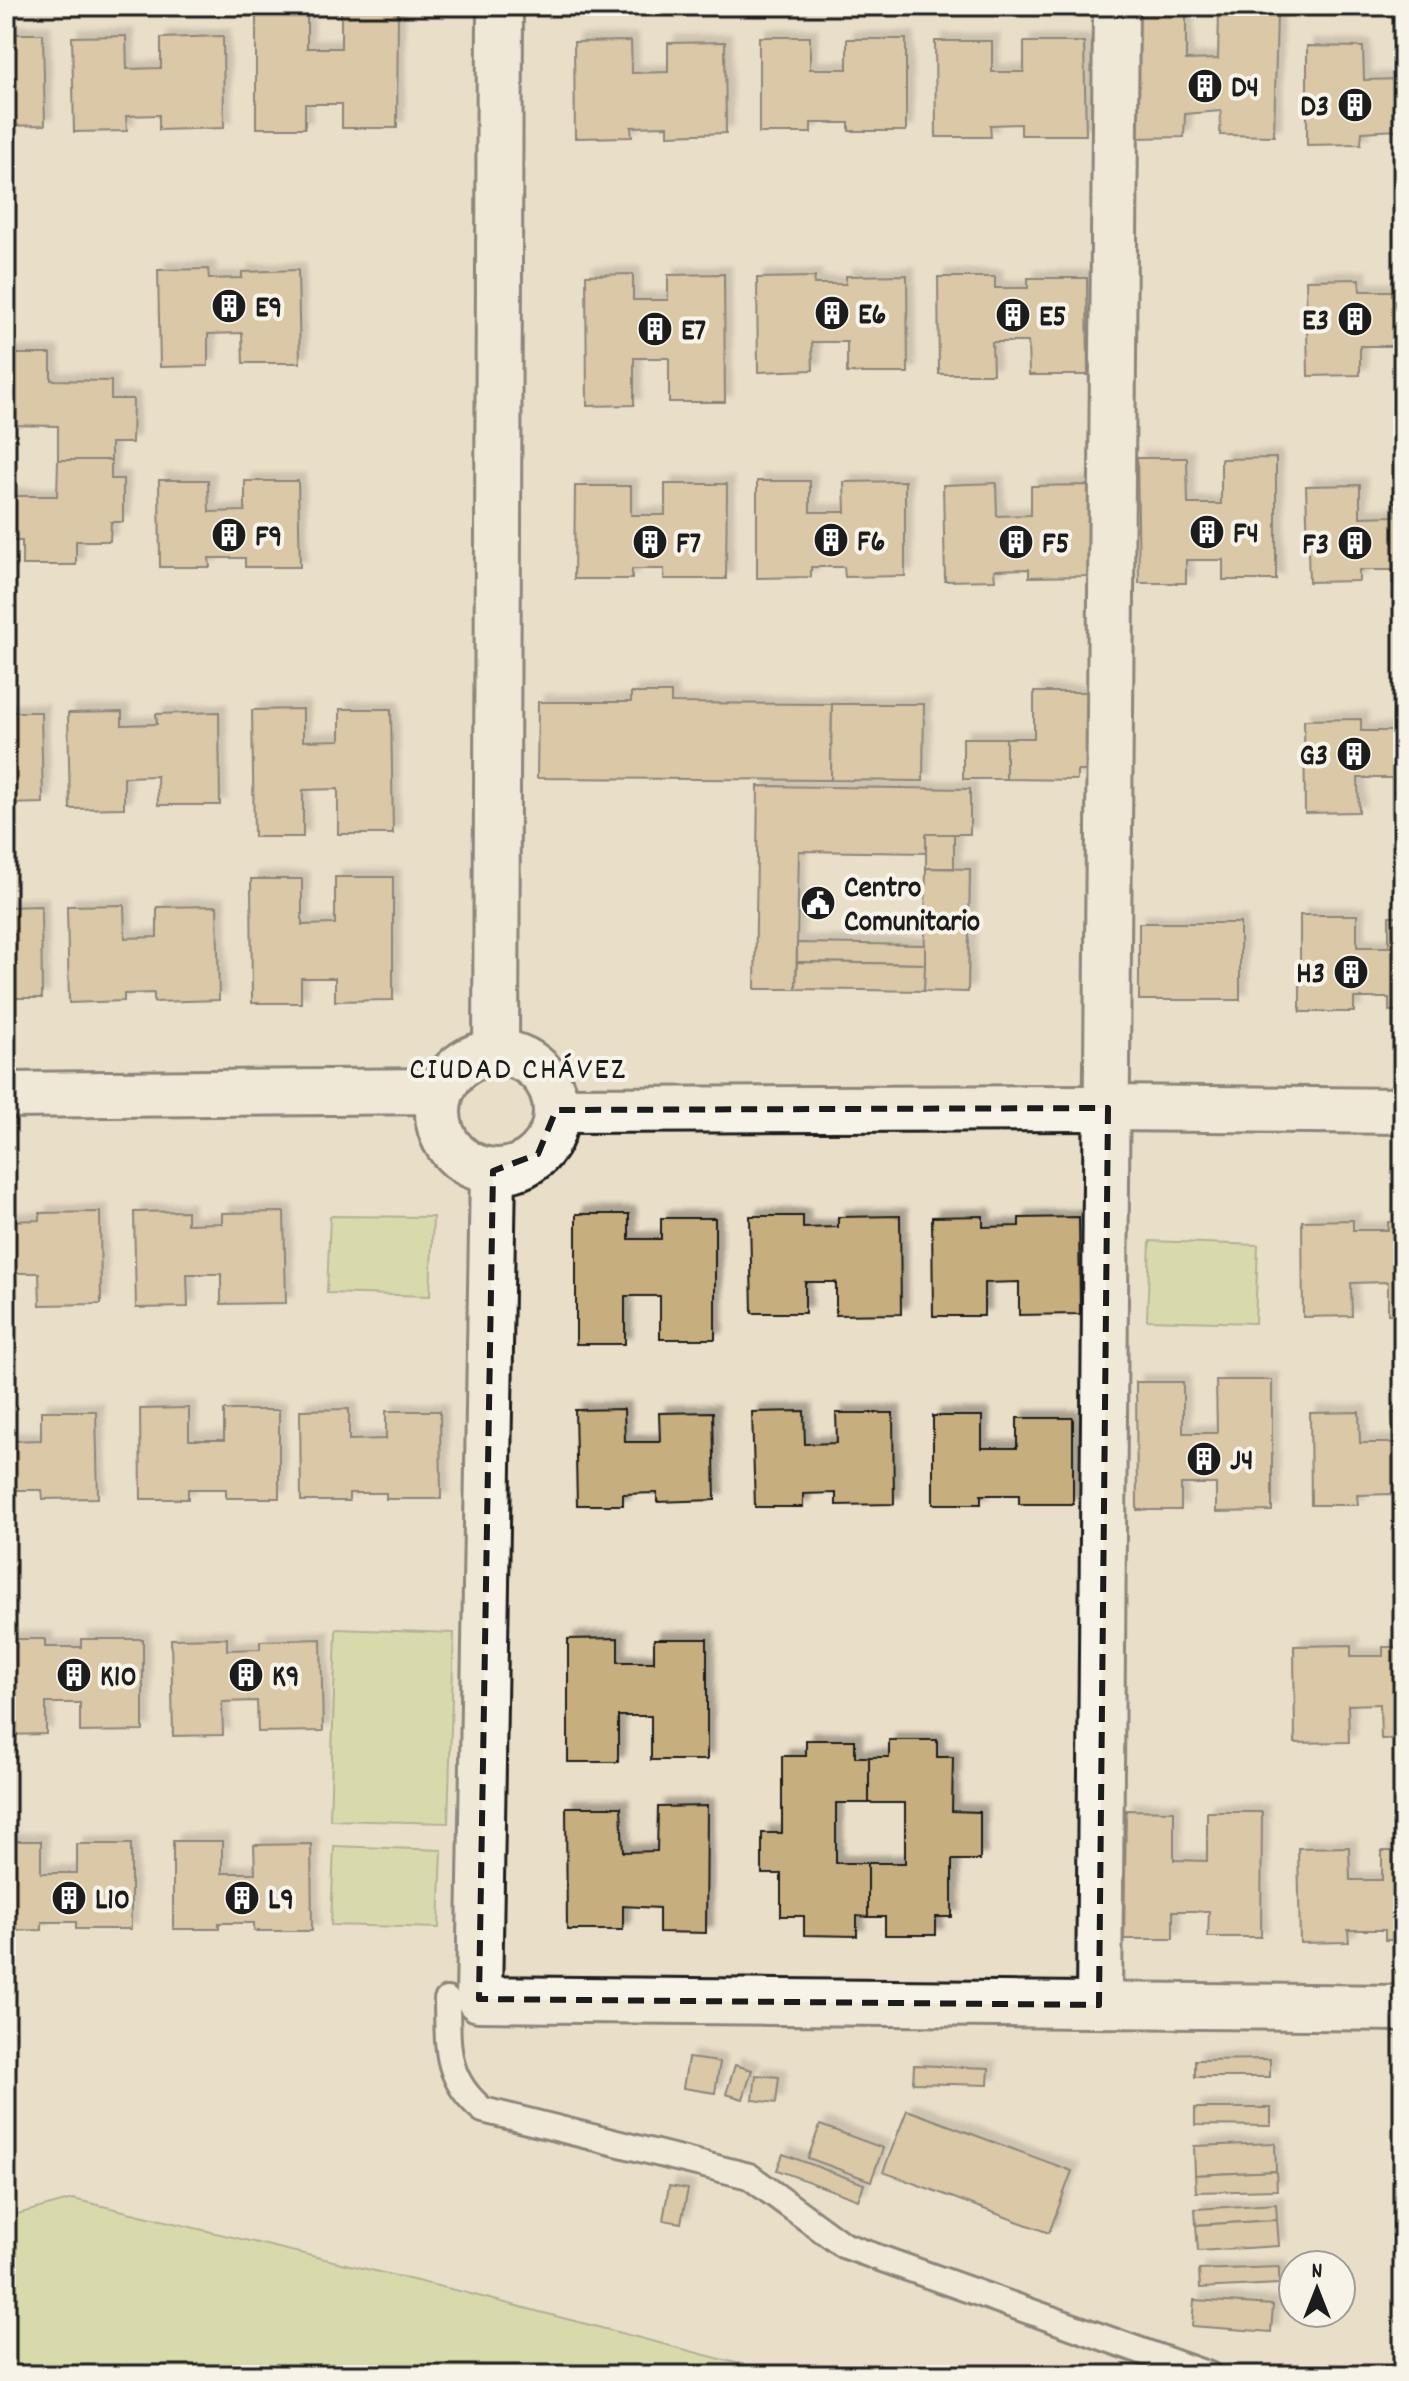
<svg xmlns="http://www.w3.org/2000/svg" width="1409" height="2381" font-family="Dekko,sans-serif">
	<defs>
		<filter id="shadow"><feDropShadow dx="7" dy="-7" stdDeviation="2" flood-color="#0004"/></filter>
	</defs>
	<rect width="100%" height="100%" fill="#e9dec8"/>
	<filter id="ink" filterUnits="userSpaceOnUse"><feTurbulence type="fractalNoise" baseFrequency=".0125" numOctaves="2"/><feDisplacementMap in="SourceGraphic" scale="16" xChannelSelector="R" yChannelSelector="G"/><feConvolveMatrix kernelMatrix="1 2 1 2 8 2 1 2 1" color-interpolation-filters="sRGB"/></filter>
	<g filter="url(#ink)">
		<g fill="#c3d68b" stroke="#707954" stroke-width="2">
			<polygon points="330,1216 433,1217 430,1296 327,1293"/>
			<polygon points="1150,1241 1258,1245 1255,1323 1147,1320"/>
			<polygon points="336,1629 454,1633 448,1823 330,1820"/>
			<polygon points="334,1846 442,1850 439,1928 331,1925"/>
			<polygon points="73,2199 463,2292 736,2363 806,2375 6,2375 6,2217"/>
		</g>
		<g fill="#c7ae7e" stroke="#1c1c1c" stroke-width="2" filter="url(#shadow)">
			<polygon points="256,6 307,6 307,48 341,48 341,6 398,7 397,128 342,128 342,104 305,104 305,128 256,128"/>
			<polygon points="1135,12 1186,12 1186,60 1218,59 1219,12 1277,12 1274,136 1220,135 1221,111 1185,114 1184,137 1136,138"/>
			<polygon points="6,34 43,34 45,125 6,126"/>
			<polygon points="126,36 127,69 161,68 161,38 223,36 224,128 159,130 159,115 126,116 127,131 74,132 72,37"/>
			<polygon points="759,37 810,37 810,69 847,69 847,39 906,39 906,131 849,131 849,123 811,123 811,133 759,133"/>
			<polygon points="631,41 632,73 668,72 668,43 725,42 726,133 668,135 668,126 631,127 632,137 575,138 574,42"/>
			<polygon points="935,41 992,41 992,72 1024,72 1024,42 1084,42 1086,135 1021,135 1021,124 990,125 991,137 936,137"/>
			<polygon points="1307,46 1363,47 1364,80 1400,79 1399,49 1403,49 1403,141 1398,137 1398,130 1362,132 1361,144 1307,145"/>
			<polygon points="208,269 209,279 242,278 242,272 298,270 300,363 243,363 242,333 208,334 208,366 160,367 158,270"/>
			<polygon points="633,274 633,300 668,300 668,275 724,274 725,402 669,402 669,358 634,358 634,405 587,406 586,275"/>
			<polygon points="907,275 908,373 847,373 847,342 812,342 813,370 758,372 757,278 815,277 814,284 846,284 846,276"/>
			<polygon points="938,277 995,277 995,288 1028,288 1028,278 1087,278 1088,375 1029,375 1028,342 992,342 993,374 939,374"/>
			<polygon points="1359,279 1360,291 1393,291 1392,281 1403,281 1403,372 1393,373 1393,346 1360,346 1360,375 1308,376 1306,280"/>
			<polygon points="6,354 51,354 51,380 111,381 111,399 133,399 132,443 111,443 111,460 58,460 58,426 6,425"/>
			<polygon points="1137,458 1187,458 1188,504 1221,504 1221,459 1276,458 1276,580 1223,580 1223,560 1186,560 1186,583 1139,583"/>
			<polygon points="58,460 111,460 111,479 123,479 123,522 111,522 110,541 76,541 76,565 22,565 22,541 6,541 6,496 57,496"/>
			<polygon points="159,480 208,480 209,512 245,511 245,481 298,481 300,567 245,567 245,558 209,558 210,567 160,567"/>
			<polygon points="757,481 810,481 810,512 845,512 844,482 905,481 905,576 845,577 844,567 811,567 811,577 757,578"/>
			<polygon points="996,483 997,516 1031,515 1031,486 1088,485 1090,576 1029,577 1029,569 994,570 995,580 945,581 943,485"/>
			<polygon points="665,484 727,484 726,579 664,579 664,569 632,569 632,579 574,579 575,486 631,486 631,515 665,515"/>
			<polygon points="1360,485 1360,517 1395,516 1395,487 1403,487 1403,583 1392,583 1392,570 1359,570 1359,581 1309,582 1306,486"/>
			<polygon points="1034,692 1094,692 1095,771 1077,771 1077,780 1006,779 1006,738 1034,738"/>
			<polygon points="631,693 671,693 671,703 832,704 831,780 537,778 538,702 631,702"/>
			<polygon points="832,704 924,704 923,781 831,780"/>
			<polygon points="303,709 303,741 340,740 340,709 391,709 393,834 338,834 338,789 303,790 303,837 254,837 252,710"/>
			<polygon points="6,712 41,712 43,803 6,804"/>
			<polygon points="122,712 122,725 157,724 156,714 219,712 220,805 158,805 157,776 124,777 124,808 70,809 68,713"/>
			<polygon points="1392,717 1403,717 1403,813 1392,813 1392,778 1358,778 1359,812 1305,813 1304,720 1361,719 1361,731 1392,731"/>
			<rect x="963" y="738" width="43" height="41"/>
			<polygon points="758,786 970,789 970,834 926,834 926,853 799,851 796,989 755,989"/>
			<rect x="926" y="834" width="28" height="34"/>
			<polygon points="926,868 970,869 968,992 924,991"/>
			<polygon points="335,877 393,877 393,1000 335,1001 335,978 301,978 301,1003 252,1003 251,879 302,879 302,925 335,924"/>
			<polygon points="124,905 125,938 157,937 157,907 217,906 219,1000 154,1002 154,993 124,994 124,1001 69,1003 67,906"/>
			<polygon points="41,906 42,998 6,998 6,907"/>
			<polygon points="1300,915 1357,915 1357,947 1389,947 1389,916 1403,916 1403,1011 1389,1011 1389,998 1354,998 1354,1012 1300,1012"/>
			<rect x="1139" y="923" width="101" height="77"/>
			<polygon points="797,943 925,945 925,964 797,962"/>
			<polygon points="797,962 925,964 924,991 796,989"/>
			<polygon points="187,1211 187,1224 222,1223 222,1213 284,1212 286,1303 221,1304 221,1274 187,1274 188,1307 136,1308 134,1212"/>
			<polygon points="100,1212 101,1304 40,1305 39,1273 6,1273 6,1221 40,1220 40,1213"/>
			<polygon points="576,1214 629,1214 629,1239 661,1239 661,1218 715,1218 715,1339 660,1339 660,1296 625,1296 625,1344 576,1344"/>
			<polygon points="750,1216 803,1216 803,1228 838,1227 838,1217 900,1216 901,1314 836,1315 836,1282 805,1282 805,1313 752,1313"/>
			<polygon points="983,1216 983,1227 1019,1226 1019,1218 1079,1217 1080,1314 1019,1315 1019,1282 984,1283 984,1316 933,1316 932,1217"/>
			<polygon points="1353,1220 1353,1230 1388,1230 1388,1222 1403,1222 1403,1314 1388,1314 1388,1282 1351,1283 1352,1316 1303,1317 1302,1221"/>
			<polygon points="1216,1380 1272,1380 1272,1511 1216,1512 1216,1484 1181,1484 1181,1510 1137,1510 1136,1382 1183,1382 1183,1433 1217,1433"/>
			<polygon points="189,1408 189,1440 224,1440 224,1410 279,1410 279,1498 226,1498 226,1489 188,1489 188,1499 141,1499 140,1409"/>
			<polygon points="6,1409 8,1441 41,1440 41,1411 96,1411 98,1498 43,1499 42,1490 6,1490 6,1499"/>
			<polygon points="349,1409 349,1440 386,1439 386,1411 440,1411 441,1499 386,1499 386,1493 349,1493 349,1501 301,1501 300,1410"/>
			<polygon points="624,1409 625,1442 660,1442 659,1413 713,1412 715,1500 657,1502 657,1493 623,1494 623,1505 577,1505 575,1410"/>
			<polygon points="804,1411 805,1444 837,1443 836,1413 893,1413 894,1504 836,1505 836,1493 803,1494 803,1507 755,1507 752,1412"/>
			<polygon points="1359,1412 1360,1443 1394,1443 1392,1413 1403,1413 1403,1501 1395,1501 1395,1494 1357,1495 1358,1505 1311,1505 1310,1413"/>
			<polygon points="933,1416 982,1416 982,1448 1017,1448 1017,1418 1073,1418 1073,1504 1019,1504 1019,1495 981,1495 981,1504 933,1504"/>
			<polygon points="227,1638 227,1650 260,1649 260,1641 321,1639 323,1731 258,1732 257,1701 222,1702 223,1735 173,1736 171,1639"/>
			<polygon points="618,1638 618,1662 654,1662 654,1639 707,1639 707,1760 651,1760 651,1716 618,1716 618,1762 568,1762 568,1639"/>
			<polygon points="6,1639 45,1639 45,1647 81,1647 81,1639 143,1639 143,1731 80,1732 80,1703 46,1703 46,1734 6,1735"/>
			<polygon points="1351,1645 1351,1656 1383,1656 1383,1647 1403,1647 1403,1739 1381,1739 1380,1704 1348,1705 1349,1742 1295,1743 1294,1646"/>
			<polygon points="806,1740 855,1740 855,1757 869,1757 869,1803 836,1803 836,1863 868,1863 868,1917 857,1916 857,1936 804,1935 804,1916 781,1916 781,1874 762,1874 762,1833 782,1833 782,1756 806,1756"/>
			<polygon points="889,1740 937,1740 937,1757 953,1757 952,1811 980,1812 980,1860 952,1860 952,1917 936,1917 936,1935 885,1935 885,1917 868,1917 868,1863 905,1863 905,1803 869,1803 869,1757 889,1757"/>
			<polygon points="707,1806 706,1933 659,1932 659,1908 623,1906 623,1930 567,1930 566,1807 621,1807 623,1852 657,1851 658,1807"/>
			<polygon points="1126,1810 1174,1811 1174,1860 1207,1861 1207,1812 1262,1812 1261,1937 1208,1937 1209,1911 1173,1911 1173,1939 1124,1939"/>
			<polygon points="6,1841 41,1841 41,1873 77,1873 77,1844 131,1844 131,1929 76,1929 76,1922 42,1922 42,1930 6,1931"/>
			<polygon points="173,1841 222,1841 222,1873 255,1873 254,1845 311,1844 312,1931 254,1931 254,1923 219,1923 219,1929 173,1929"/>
			<polygon points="1349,1847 1350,1880 1382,1880 1382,1851 1403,1851 1403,1940 1385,1940 1385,1930 1348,1930 1349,1942 1300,1943 1298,1848"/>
			<polygon points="688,2058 720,2062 715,2093 683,2088"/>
			<polygon points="1270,2059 1270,2077 1195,2077 1195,2060"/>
			<polygon points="735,2065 752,2070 743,2099 726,2094"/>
			<polygon points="914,2065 989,2068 988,2085 913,2083"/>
			<polygon points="756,2075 779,2077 776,2103 753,2100"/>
			<polygon points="1195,2108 1271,2108 1271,2126 1195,2125"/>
			<polygon points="907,2110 1072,2171 1049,2233 883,2172"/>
			<polygon points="820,2125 883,2148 871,2181 808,2158"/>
			<polygon points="1275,2143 1276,2171 1195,2175 1194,2146"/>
			<polygon points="783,2154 864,2184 858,2200 777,2170"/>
			<polygon points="1276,2171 1277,2190 1196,2192 1195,2175"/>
			<polygon points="669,2186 688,2189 681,2223 663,2220"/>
			<polygon points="1276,2204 1277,2220 1196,2225 1195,2209"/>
			<polygon points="1277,2220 1279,2246 1198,2251 1196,2225"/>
			<polygon points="1279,2267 1279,2284 1200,2288 1199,2270"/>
			<polygon points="1194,2300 1273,2305 1271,2332 1192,2326"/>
		</g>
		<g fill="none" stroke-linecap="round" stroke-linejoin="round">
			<defs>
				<path id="lane" d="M447,2000C448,2046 444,2078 483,2110L749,2176L843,2245L1209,2375"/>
				<g id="street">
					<polyline points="496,1053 500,6"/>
					<circle cx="497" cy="1112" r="59"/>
					<polyline points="6,1095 441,1091"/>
					<polyline points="556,1110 1108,1108 1403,1111"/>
					<polyline points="493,1171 479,1999 1403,2008"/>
					<polyline points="1099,2005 1116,6"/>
				</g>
			</defs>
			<use href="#lane" stroke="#1c1c1c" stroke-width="30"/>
			<use href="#street" stroke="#1c1c1c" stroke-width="50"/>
			<use href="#lane" stroke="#f7f3e8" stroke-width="24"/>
			<use href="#street" stroke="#f7f3e8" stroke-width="44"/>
		</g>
	</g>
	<path d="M0 0H1409V2381H0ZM1108,1108L1099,2005L479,1999L493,1171L538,1154L556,1110Z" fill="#e9dec8" fill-opacity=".55" fill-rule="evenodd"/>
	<path fill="none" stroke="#1c1c1c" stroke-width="6" stroke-dasharray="16 10" stroke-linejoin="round" d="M1108,1108L1099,2005L479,1999L493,1171L538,1154L556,1110Z"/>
	<defs>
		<symbol id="building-disc" viewBox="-11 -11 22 22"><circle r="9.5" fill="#1c1c1c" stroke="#f7f3e8"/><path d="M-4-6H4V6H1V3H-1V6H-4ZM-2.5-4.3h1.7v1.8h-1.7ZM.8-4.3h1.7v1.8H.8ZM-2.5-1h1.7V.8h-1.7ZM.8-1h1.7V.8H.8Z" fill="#fff"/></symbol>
		<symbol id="civic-disc" viewBox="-11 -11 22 22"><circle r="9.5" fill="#1c1c1c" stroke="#f7f3e8"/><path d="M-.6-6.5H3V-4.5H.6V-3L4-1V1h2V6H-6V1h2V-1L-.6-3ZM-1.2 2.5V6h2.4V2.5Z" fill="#fff"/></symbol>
	</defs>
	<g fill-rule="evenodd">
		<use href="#building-disc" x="1185" y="66" width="40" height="40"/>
		<use href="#building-disc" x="1335" y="85" width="40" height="40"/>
		<use href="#building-disc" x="209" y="286" width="40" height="40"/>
		<use href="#building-disc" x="812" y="293" width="40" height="40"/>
		<use href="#building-disc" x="993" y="295" width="40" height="40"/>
		<use href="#building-disc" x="1335" y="299" width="40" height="40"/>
		<use href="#building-disc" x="635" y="309" width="40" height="40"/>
		<use href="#building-disc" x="1187" y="512" width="40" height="40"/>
		<use href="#building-disc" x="209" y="515" width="40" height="40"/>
		<use href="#building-disc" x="811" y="520" width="40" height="40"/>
		<use href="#building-disc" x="630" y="522" width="40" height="40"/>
		<use href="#building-disc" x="996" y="522" width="40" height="40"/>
		<use href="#building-disc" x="1335" y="523" width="40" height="40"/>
		<use href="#building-disc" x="1334" y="734" width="40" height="40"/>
		<use href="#civic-disc" x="798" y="883" width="40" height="40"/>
		<use href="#building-disc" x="1331" y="952" width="40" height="40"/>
		<use href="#building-disc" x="1184" y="1439" width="40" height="40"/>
		<use href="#building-disc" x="54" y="1655" width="40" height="40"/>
		<use href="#building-disc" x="226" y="1655" width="40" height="40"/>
		<use href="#building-disc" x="49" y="1878" width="40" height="40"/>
		<use href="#building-disc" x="222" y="1878" width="40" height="40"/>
	</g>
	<g text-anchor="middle" stroke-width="8" stroke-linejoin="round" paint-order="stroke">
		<g font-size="30" font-weight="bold" fill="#1c1c1c" stroke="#f7f3e8" text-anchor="start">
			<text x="1231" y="96">D4</text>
			<text x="1329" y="115" text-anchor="end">D3</text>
			<text x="255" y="316">E9</text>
			<text x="858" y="323">E6</text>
			<text x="1039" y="325">E5</text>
			<text x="1329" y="329" text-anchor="end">E3</text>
			<text x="681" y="339">E7</text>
			<text x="1233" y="542">F4</text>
			<text x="255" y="545">F9</text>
			<text x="857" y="550">F6</text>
			<text x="676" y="552">F7</text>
			<text x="1042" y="552">F5</text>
			<text x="1329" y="553" text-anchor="end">F3</text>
			<text x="1328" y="764" text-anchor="end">G3</text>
			<text x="844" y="896">Centro<tspan x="844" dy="34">Comunitario</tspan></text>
			<text x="1325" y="982" text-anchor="end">H3</text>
			<text x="1230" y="1469">J4</text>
			<text x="100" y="1685">K10</text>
			<text x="272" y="1685">K9</text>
			<text x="95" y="1908">L10</text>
			<text x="268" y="1908">L9</text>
		</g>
		<g font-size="32" letter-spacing="2" fill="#1c1c1c" stroke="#f7f3e8">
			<text x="518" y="1078">CIUDAD CHÁVEZ</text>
		</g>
	</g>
	<rect width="1409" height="2381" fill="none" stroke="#f7f3e8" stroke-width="32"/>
	<rect x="16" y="16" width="1377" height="2349" fill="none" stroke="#1c1c1c" stroke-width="3" filter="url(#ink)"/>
	<g transform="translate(1317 2289)"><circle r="38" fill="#f7f3e8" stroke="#9f9d96" stroke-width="2"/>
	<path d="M0-6L14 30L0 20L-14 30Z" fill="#1c1c1c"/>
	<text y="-12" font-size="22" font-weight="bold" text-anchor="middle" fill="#1c1c1c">N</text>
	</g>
</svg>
